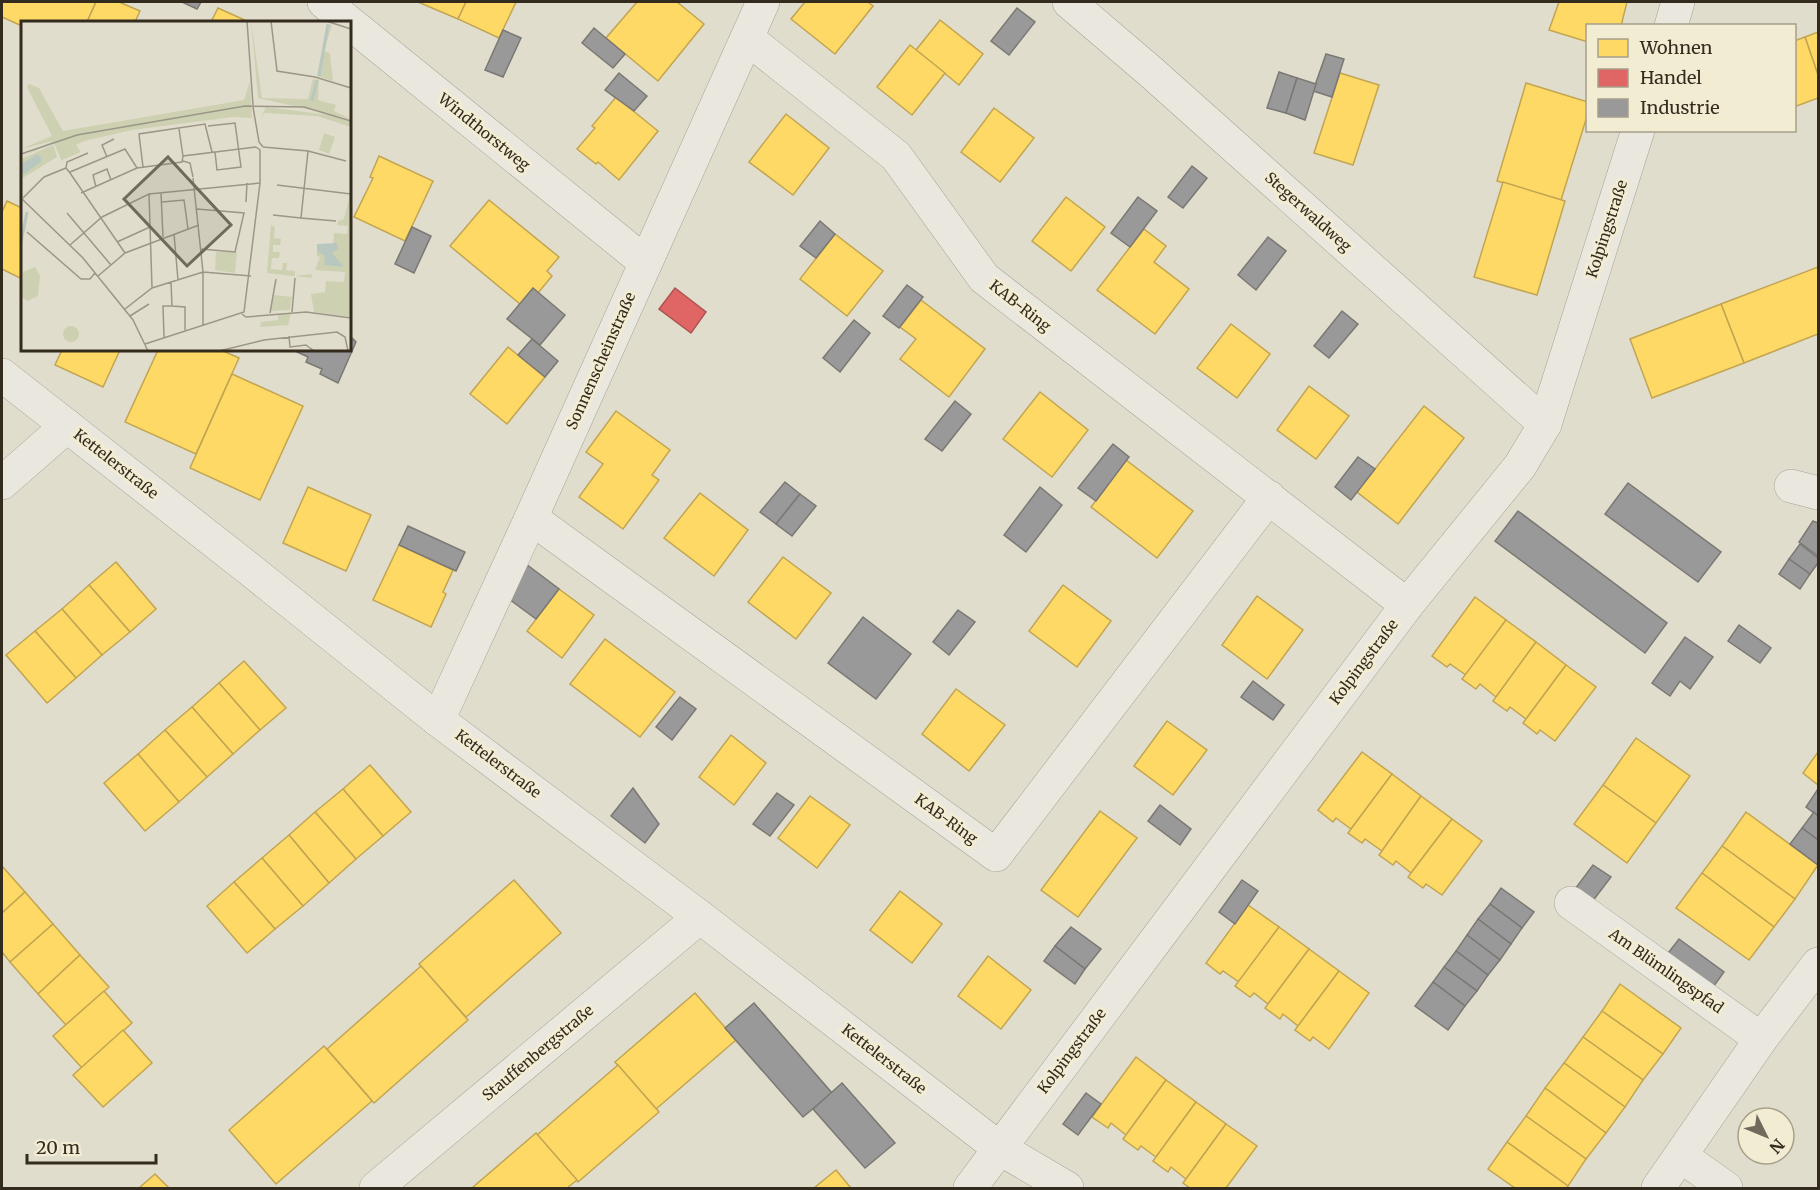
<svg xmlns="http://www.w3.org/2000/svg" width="1820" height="1190" font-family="Merriweather,serif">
	<rect width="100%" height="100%" fill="#e1ddcd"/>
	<g fill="#ffd966" stroke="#c2a551" stroke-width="1.5">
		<polygon points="2,2 96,2 87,22 22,22 22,26 2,17"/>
		<polygon points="96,2 119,2 140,11 135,22 87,22"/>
		<polygon points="418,2 466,2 458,19"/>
		<polygon points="466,2 516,2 499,38 458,19"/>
		<polygon points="637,2 677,2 704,24 658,81 606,38"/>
		<polygon points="805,2 868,2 873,6 835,54 791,19"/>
		<polygon points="1559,2 1627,2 1621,26 1588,26 1588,42 1549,30"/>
		<polygon points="218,8 249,22 211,22"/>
		<polygon points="940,20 983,54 959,85 916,50"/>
		<polygon points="1818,32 1818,75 1805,37"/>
		<polygon points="1805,37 1818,75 1818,98 1794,107 1794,41"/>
		<polygon points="910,45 945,73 912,115 877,87"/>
		<polygon points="1340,73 1379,85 1353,165 1314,153"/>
		<polygon points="1526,83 1588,102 1588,113 1561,200 1497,181"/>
		<polygon points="616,97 658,131 619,180 598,162 596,164 577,149 595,128 592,126"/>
		<polygon points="994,108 1034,138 1000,182 961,152"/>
		<polygon points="786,114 829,148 793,195 749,162"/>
		<polygon points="379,156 433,181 405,241 354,217 373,178 370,177"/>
		<polygon points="1503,182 1565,201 1537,295 1474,277"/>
		<polygon points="1066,197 1105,227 1071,271 1032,241"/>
		<polygon points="489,200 559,257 547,271 552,276 538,293 533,288 520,304 450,246"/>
		<polygon points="7,201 22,208 22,279 2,269 2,212"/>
		<polygon points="1144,229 1166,246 1154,262 1189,289 1155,334 1097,290"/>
		<polygon points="835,234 883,271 847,316 800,279"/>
		<polygon points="1818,267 1818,334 1744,363 1721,304"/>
		<polygon points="921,300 985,349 949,397 900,359 916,339 900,327"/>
		<polygon points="1721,304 1744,363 1652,398 1630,339"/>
		<polygon points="1231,324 1270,354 1237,398 1197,368"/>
		<polygon points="508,347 545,377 507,424 470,394"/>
		<polygon points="62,350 120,350 103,387 55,365"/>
		<polygon points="158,350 221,350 239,358 196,454 125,422"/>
		<polygon points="232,374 303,406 260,500 190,468"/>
		<polygon points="1309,386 1349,416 1316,459 1277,430"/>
		<polygon points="1040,392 1088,430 1052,477 1003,439"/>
		<polygon points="1424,406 1464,438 1398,524 1357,492"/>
		<polygon points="616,411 670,450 652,475 659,480 623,529 579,497 603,464 586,452"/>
		<polygon points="1126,460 1193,511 1157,558 1091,507"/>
		<polygon points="308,487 371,515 346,571 283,543"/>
		<polygon points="700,493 748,530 714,576 664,538"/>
		<polygon points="399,545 453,570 443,592 446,594 431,627 373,600"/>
		<polygon points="783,557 831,593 796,639 748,602"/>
		<polygon points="116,562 156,609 130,632 89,585"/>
		<polygon points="89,585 130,632 102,655 62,609"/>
		<polygon points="1063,585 1111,621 1077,667 1029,631"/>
		<polygon points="559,589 594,615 562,658 527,631"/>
		<polygon points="1257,596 1303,630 1267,679 1222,645"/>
		<polygon points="1475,597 1506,620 1466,675 1450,664 1447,667 1432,656"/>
		<polygon points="62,609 102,655 76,678 35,631"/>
		<polygon points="1506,620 1536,642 1496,697 1480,684 1476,689 1462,679"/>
		<polygon points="35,631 76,678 47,703 6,655"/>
		<polygon points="605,639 675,692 640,737 570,684"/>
		<polygon points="1536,642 1566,665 1526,719 1510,707 1507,711 1493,701"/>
		<polygon points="244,661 286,708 260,730 219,683"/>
		<polygon points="1566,665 1596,687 1555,741 1540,730 1537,734 1523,723"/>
		<polygon points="219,683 260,730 233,754 192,707"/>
		<polygon points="956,689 1005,725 969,771 922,734"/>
		<polygon points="192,707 233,754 207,777 165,730"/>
		<polygon points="1167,721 1207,750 1173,795 1134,766"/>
		<polygon points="165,730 207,777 179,802 138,754"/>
		<polygon points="731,735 766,763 734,805 699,777"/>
		<polygon points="1636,738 1690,776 1656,823 1603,785"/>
		<polygon points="1362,752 1392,774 1351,829 1336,818 1333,822 1318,810"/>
		<polygon points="1818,752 1818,785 1803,773"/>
		<polygon points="138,754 179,802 145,831 104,783"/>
		<polygon points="370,765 411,812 383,836 343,789"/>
		<polygon points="1392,774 1421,796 1382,851 1365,839 1362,843 1348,833"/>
		<polygon points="1603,785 1656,823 1627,863 1574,824"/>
		<polygon points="343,789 383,836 356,859 315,812"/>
		<polygon points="810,796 850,825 817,868 778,838"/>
		<polygon points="1421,796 1452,819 1411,873 1396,861 1393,865 1379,855"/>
		<polygon points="1100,811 1137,838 1078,917 1041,890"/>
		<polygon points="315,812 356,859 329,883 289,835"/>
		<polygon points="1746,812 1818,865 1795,899 1722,846"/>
		<polygon points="1452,819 1482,841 1442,895 1426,884 1423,888 1408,877"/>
		<polygon points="289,835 329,883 303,906 262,858"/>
		<polygon points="1722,846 1795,899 1774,927 1702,873"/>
		<polygon points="262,858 303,906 275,929 234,882"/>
		<polygon points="2,866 25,892 2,913"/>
		<polygon points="1702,873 1774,927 1749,960 1676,908"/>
		<polygon points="514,880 561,933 466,1017 419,964"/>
		<polygon points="234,882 275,929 247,953 207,906"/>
		<polygon points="900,891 942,924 912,963 870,930"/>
		<polygon points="25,892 53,924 10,962 2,952 2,913"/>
		<polygon points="1248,905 1279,927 1239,982 1223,971 1220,974 1206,963"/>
		<polygon points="53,924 80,955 38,994 10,962"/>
		<polygon points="1279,927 1309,949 1268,1004 1254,993 1250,997 1235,986"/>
		<polygon points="1309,949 1339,971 1298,1026 1283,1014 1280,1019 1265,1008"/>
		<polygon points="80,955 109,987 66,1025 38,994"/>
		<polygon points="988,956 1031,990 1001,1029 958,996"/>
		<polygon points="421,966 468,1020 374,1103 327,1049"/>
		<polygon points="1339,971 1369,993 1329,1049 1313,1037 1310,1041 1295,1030"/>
		<polygon points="1620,984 1681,1028 1663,1054 1602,1011"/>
		<polygon points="104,991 132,1023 82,1068 53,1036"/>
		<polygon points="695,993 736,1040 656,1109 615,1062"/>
		<polygon points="1602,1011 1663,1054 1643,1080 1583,1037"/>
		<polygon points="123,1030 152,1063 103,1107 73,1075"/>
		<polygon points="1583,1037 1643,1080 1625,1107 1564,1063"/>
		<polygon points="324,1046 372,1101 276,1184 229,1130"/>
		<polygon points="1136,1057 1166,1080 1126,1135 1111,1123 1108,1128 1092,1117"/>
		<polygon points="1564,1063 1625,1107 1606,1133 1545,1088"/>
		<polygon points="618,1065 659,1112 578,1182 537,1135"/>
		<polygon points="1166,1080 1196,1102 1156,1157 1141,1146 1138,1150 1123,1139"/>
		<polygon points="1545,1088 1606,1133 1586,1159 1526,1116"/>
		<polygon points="1196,1102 1226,1124 1186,1179 1171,1167 1168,1172 1153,1161"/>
		<polygon points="1526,1116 1586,1159 1568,1186 1507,1142"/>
		<polygon points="1226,1124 1257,1146 1226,1188 1190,1188 1183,1183"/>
		<polygon points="536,1133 577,1180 567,1188 472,1188"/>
		<polygon points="1507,1142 1568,1186 1566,1188 1515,1188 1488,1169"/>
		<polygon points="836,1170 851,1188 814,1188"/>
		<polygon points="155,1174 169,1188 139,1188"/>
	</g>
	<polygon fill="#e06666" stroke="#ac5451" stroke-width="1.5" points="675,288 706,312 691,333 659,309"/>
	<g fill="#999" stroke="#7b7874" stroke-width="1.5">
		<polygon points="182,2 201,2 197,9"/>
		<polygon points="1017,8 1035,22 1009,55 991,41"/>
		<polygon points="594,28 625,54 613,68 582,43"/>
		<polygon points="503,30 521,38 503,77 485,70"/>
		<polygon points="1326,54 1344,59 1332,97 1313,91"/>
		<polygon points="1279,72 1297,78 1286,113 1267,108"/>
		<polygon points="619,73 647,96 634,111 605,90"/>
		<polygon points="1297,78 1316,84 1305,120 1286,113"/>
		<polygon points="1192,166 1207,178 1183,208 1168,197"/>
		<polygon points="1138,197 1157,211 1130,247 1111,233"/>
		<polygon points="820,221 835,234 816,258 800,246"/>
		<polygon points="412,227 431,236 414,273 395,264"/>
		<polygon points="1268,237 1286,251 1256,290 1238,275"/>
		<polygon points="907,285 923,297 899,328 883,316"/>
		<polygon points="533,288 565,315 540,345 507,319"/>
		<polygon points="1342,311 1358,324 1329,358 1314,346"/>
		<polygon points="854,320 870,333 840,372 823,358"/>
		<polygon points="350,336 356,342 338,383 320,374 322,369 306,362 308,357 293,350 350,350"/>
		<polygon points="532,339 558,361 545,377 518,355"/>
		<polygon points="955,401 971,414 942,451 925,439"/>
		<polygon points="1113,444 1129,457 1096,501 1078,488"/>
		<polygon points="1358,457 1375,469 1351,500 1335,487"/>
		<polygon points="785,482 800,494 776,524 760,512"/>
		<polygon points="1628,483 1721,552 1698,582 1605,514"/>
		<polygon points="1040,487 1062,505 1026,552 1004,535"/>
		<polygon points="800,494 816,506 792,536 776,524"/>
		<polygon points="1518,511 1667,623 1645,653 1495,541"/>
		<polygon points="1813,521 1818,523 1818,556 1799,542"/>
		<polygon points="408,526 465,552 456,571 399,545"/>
		<polygon points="1800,544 1818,558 1818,563 1810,574 1789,559"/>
		<polygon points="1789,559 1810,574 1800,589 1779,574"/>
		<polygon points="526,564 559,589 536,619 509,599"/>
		<polygon points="958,610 975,622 949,655 933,642"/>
		<polygon points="863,617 911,654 876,699 828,663"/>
		<polygon points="1739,625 1771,648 1760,663 1728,641"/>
		<polygon points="1685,637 1713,657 1690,689 1680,681 1670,696 1652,683"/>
		<polygon points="1253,681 1284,705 1273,720 1241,697"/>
		<polygon points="680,697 696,709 672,740 656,727"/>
		<polygon points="633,788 659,824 645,843 611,816"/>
		<polygon points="1818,789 1818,816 1806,807"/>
		<polygon points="777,793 794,805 770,836 753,824"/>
		<polygon points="1160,805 1191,829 1180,845 1148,821"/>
		<polygon points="1814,812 1818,816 1818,840 1802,828"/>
		<polygon points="1802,828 1818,840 1818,865 1790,844"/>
		<polygon points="1593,865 1611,877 1592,902 1575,889"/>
		<polygon points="1242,880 1258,891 1235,924 1219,912"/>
		<polygon points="1501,888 1534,912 1522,928 1490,904"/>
		<polygon points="1490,904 1522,928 1511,944 1478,919"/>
		<polygon points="1478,919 1511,944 1500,960 1467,935"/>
		<polygon points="1071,927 1101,949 1085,969 1055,946"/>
		<polygon points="1467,935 1500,960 1488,975 1456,951"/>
		<polygon points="1679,939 1724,972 1711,990 1665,957"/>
		<polygon points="1055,946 1085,969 1075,984 1044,961"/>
		<polygon points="1456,951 1488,975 1477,991 1444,967"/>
		<polygon points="1444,967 1477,991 1465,1006 1433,982"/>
		<polygon points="1433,982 1465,1006 1448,1030 1415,1006"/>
		<polygon points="754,1003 832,1093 803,1117 725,1028"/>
		<polygon points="842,1083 895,1143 865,1168 813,1109"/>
		<polygon points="1086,1093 1101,1104 1078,1135 1063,1124"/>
	</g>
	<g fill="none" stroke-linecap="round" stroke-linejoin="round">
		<defs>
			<g id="minor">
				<polyline points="324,2 645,262"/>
				<polyline points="1069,2 1151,72 1545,424"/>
				<polyline points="1671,26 1678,2"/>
				<polyline points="747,38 896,156 984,278 1407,605"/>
				<polyline points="2,375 248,568 438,720 700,917 999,1148 1067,1188"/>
				<polyline points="2,483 67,426"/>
				<polyline points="1791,486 1818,493"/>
				<polyline points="531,518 996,855 1269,497"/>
				<polyline points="438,720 531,518 763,2"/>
				<polyline points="1571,903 1761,1039"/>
				<polyline points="1681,1156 1726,1188"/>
				<polyline points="376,1188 700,917"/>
				<polyline points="970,1188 1407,605 1520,466 1545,424 1638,130"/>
				<polyline points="1658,1188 1761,1039 1818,964"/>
			</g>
		</defs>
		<use href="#minor" stroke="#a6a296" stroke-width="34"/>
		<use href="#minor" stroke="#eae7de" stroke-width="33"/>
	</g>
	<g text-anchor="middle" stroke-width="6" stroke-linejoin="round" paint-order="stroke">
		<g font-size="15" fill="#342b1f" stroke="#f2ecd3">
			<text transform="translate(484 132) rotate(39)" y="5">Windthorstweg</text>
			<text transform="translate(1308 212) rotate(42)" y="5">Stegerwaldweg</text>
			<text transform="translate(1607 229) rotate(-72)" y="5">Kolpingstraße</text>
			<text transform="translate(1020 306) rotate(38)" y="5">KAB-Ring</text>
			<text transform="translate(601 361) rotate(-66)" y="5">Sonnenscheinstraße</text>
			<text transform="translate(116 464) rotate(38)" y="5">Kettelerstraße</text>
			<text transform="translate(1364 662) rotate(-53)" y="5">Kolpingstraße</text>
			<text transform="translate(498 764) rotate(37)" y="5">Kettelerstraße</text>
			<text transform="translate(946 819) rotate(36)" y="5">KAB-Ring</text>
			<text transform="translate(1666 971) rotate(35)" y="5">Am Blümlingspfad</text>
			<text transform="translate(1072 1051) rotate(-53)" y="5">Kolpingstraße</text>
			<text transform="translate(538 1053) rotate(-40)" y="5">Stauffenbergstraße</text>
			<text transform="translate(884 1059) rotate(38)" y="5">Kettelerstraße</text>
		</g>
	</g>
	<g transform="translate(21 21)">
		<rect width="330" height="330" fill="#e1ddcd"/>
		<path d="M230,0L241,77L287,78L292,58L298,59L297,79L315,84L313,90L330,98L237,77ZM306,3L311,4L303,30L309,32L312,60L296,55ZM229,60L231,97L212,96L111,109L63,120L55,124L60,131L41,139L42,143L33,122L0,136L32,120L0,128L31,115L6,66L8,63L18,67L42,110L223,79ZM245,86L308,94L330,101V106L296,95L244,92L240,97ZM303,112L314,116L308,133L298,129ZM32,124L36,136L0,158V138ZM330,169V296L293,291L290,273L304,271L305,260L323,261L324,251L294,249L299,236L296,235V223H312L313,212L326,213L327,205L316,204L317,200L323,198ZM250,204L254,206L253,217L260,218L259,224H252V231H259L258,237H251L250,248L261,249L262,242H266L265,249L274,250V255L292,253L290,257L246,252ZM195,231H216L214,252L194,249ZM14,246L19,255L17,275L6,280L0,275L2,251ZM253,274L271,276L269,289L250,290ZM257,293H270L267,304L239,306L240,301L257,299ZM42 313a8 8 0 1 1 16 0a8 8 0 1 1-16 0Z" fill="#cdd0b1"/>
		<path d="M17,133L21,140L0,155V143ZM316,222L317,228L311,232L323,246L303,244L304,235L296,230V223Z" fill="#b8c7bf"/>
		<path fill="none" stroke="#b8c7bf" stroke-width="3" d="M298,55L307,3M291,80L296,59M0,221L6,191"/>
		<path fill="none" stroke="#9c9687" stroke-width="1.5" d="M226,0L232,84M250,0L256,50L294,56L330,67M305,0L330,8M232,86L238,121L242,126M187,105L214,102L220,146L196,149L194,131M158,108L162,135M242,126L287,130L280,197L315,200M287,130L325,140M0,133L56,114L224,85L283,86L330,100M86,136L81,124L93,118M162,140L169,142L172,156M122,146L118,113L184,103L191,131M45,147L46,141L67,132M49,151L104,128L116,147M49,152L104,232M172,157L182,251V304M256,164L330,173M75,166L72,154L86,148L90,159M60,172L116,147L161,141L162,135L235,126M140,172L142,216M128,173L131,267M0,177L62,237L112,299L127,330M2,177L23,156L45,147L49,152M141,181L163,179L167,208M225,181L226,162M176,188L223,192L214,231L180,228M46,192L90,244M252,194L280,197M6,211L60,258H69L74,252M153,213L157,259M96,221L129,206M49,224L81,196L128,173L239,162M77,255L104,232L178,204M150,261L151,285L164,286V309M104,288L131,267L182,251L230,255M271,291L274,257M249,292L255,258M221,293L225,296L285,291L330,297M109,295L128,283M268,315L269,326L285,324L293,330M143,316L142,285H151M124,323L223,291L239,162V129L235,126M198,330L243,319L316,311L324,316L327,330"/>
		<path fill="#71695c" fill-opacity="0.15" stroke="#71695c" stroke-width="3" d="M147,136L210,204L166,245L103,178Z"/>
		<rect width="330" height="330" fill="none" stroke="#342b1f" stroke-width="3"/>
	</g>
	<rect width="1820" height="1190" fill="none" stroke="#342b1f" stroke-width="6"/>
	<rect x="1586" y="24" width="210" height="108" fill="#f2ecd3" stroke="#a69f8b" stroke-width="1.5"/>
	<rect x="1598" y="39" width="30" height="18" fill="#ffd966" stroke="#a69f8b" stroke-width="1.5"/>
	<text x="1640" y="54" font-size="18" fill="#342b1f">Wohnen</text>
	<rect x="1598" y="69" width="30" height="18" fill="#e06666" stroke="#a69f8b" stroke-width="1.5"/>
	<text x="1640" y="84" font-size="18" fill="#342b1f">Handel</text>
	<rect x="1598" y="99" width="30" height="18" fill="#999999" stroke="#a69f8b" stroke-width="1.5"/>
	<text x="1640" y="114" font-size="18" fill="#342b1f">Industrie</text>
	<g transform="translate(1766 1136) rotate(133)"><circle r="28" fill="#f2ecd3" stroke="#a69f8b" stroke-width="1.5"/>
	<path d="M0-4.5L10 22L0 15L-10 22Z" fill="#71695c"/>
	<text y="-9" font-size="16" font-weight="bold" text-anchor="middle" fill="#342b1f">N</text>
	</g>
	<path d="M27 1154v9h129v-9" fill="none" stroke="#342b1f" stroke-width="3"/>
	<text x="36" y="1154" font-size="18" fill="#342b1f" stroke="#f2ecd3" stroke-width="4.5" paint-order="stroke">20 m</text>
</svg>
